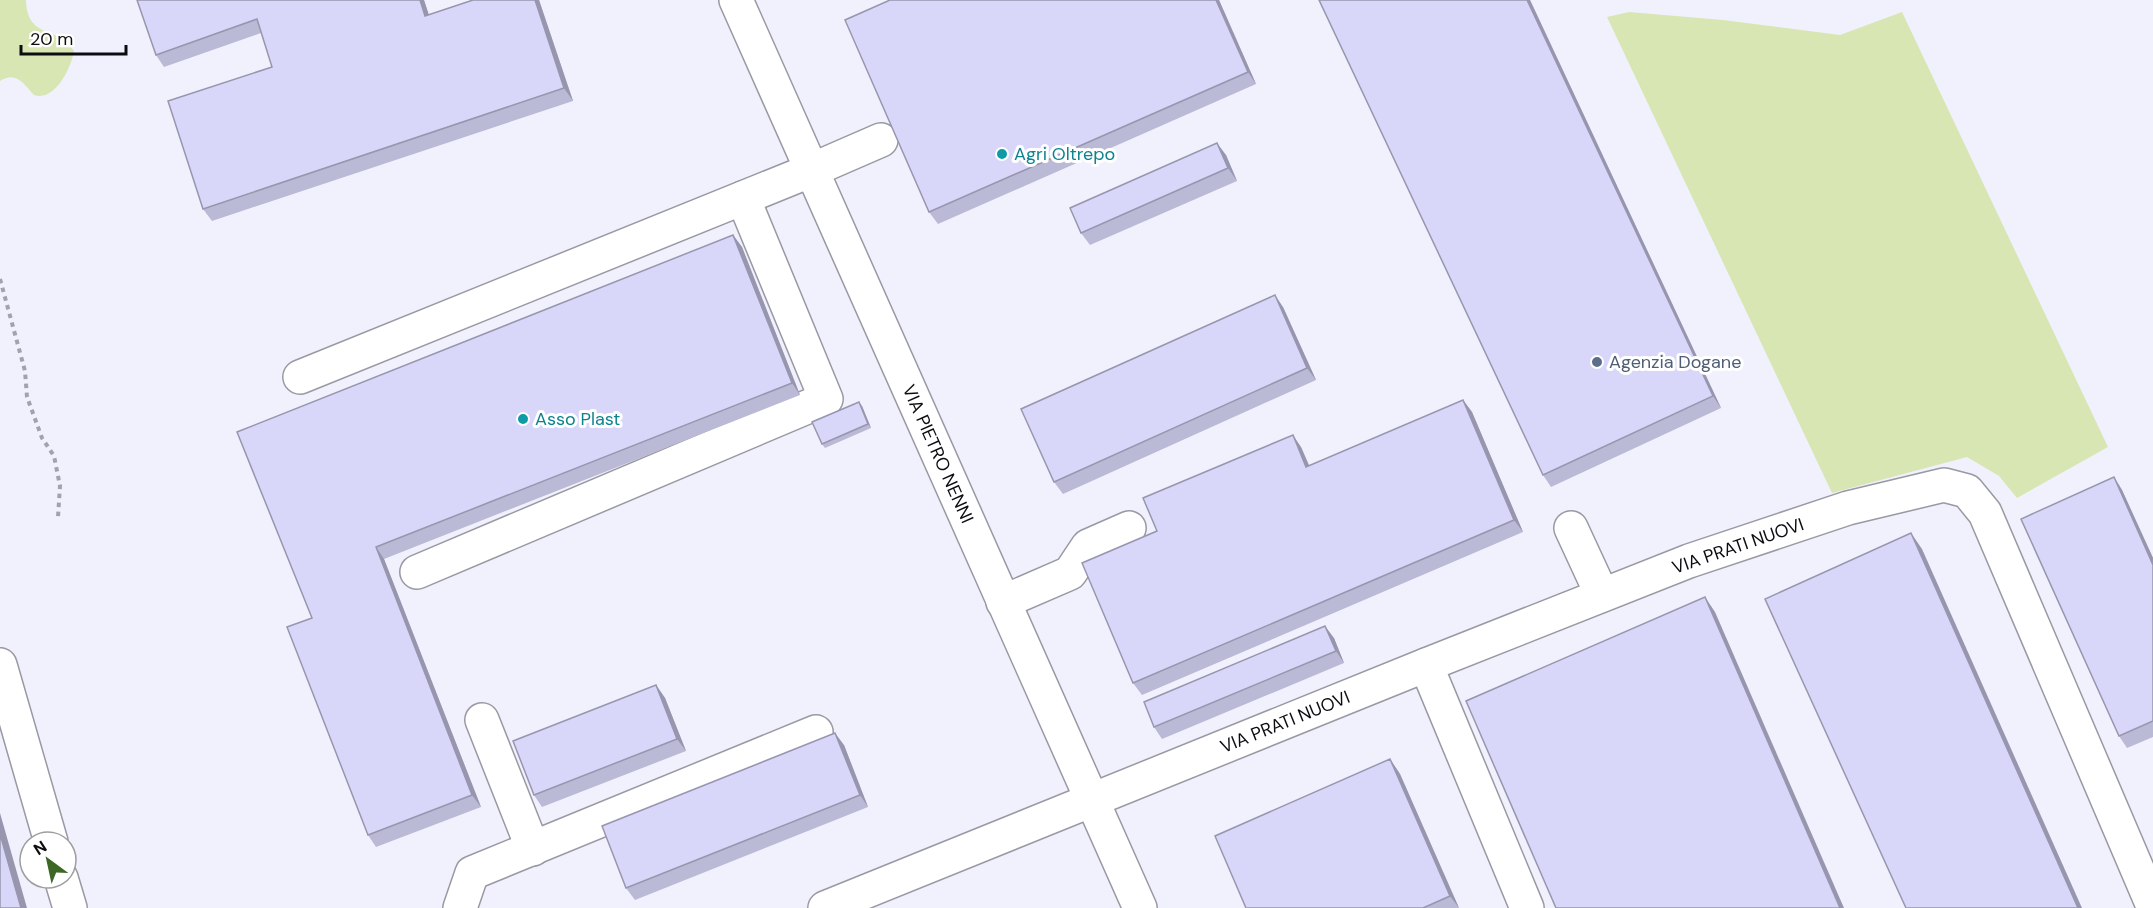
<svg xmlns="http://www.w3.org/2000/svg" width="2153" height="908" font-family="'DM Sans',sans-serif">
	<rect width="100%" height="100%" fill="#f1f1fd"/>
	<g fill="#d8e6b3">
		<path d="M0,0H26C27,40 58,25 74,51C71,68 55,102 34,95C23,83 16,71 0,81Z"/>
		<polygon points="1629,12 1723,20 1840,35 1902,12 2108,447 2017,498 1999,476 1967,457 1832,493 1607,17"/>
	</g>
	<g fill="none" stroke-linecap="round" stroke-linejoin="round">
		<defs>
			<g id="minor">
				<polyline points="736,0 1140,908"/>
				<polyline points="300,377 812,170 881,140"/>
				<polyline points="1571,528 1602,595"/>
				<polyline points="417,572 826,399 743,198"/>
				<polyline points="1003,602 1070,573 1088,546 1129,528"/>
				<polyline points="0,665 51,842"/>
				<polyline points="1426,665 1527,908"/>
				<polyline points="482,720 533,849"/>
				<polyline points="61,878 70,908"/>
				<polyline points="460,908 472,873 816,732"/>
				<polyline points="825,908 1426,665 1689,561 1848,508 1944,485 1967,491 1985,513 2153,906"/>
			</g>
		</defs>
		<use href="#minor" stroke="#9999a4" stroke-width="36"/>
		<polyline stroke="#a2a2ab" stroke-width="4" stroke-dasharray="4.5 4.5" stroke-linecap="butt" points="0,279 25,371 27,397 42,438 54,456 60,486 58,517"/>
		<use href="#minor" stroke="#fff" stroke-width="33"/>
	</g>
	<g fill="#bab9d6">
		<polygon points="137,0 424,0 429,15 473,0 539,0 573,101 212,221 203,209 272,67 261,33 164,67 156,55"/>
		<polygon points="1219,0 1256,84 938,224 929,212"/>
		<polygon points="1530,0 1721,408 1551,487 1543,475"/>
		<polygon points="1226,155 1237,181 1090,245 1081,233"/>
		<polygon points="733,235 742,247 800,395 384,559 481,807 376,847 368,835 312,618 237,432"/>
		<polygon points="1283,307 1316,380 1063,494 1054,482"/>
		<polygon points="1463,400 1472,412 1523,532 1142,695 1133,683 1157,531 1301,447 1309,466"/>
		<polygon points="862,406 871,428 825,448 822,444"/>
		<polygon points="2114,477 2122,490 2153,558 2153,737 2127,748 2119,736"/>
		<polygon points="1334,638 1344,663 1162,739 1154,727"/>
		<polygon points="656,685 665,698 686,751 542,807 534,795"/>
		<polygon points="844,745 868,807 635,900 626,888"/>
		<polygon points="1390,759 1400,774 1459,908 1246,908"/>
	</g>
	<g fill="#9796ae">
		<polygon points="420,0 424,0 433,28 425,16"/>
		<polygon points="535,0 539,0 573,101 564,88"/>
		<polygon points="1216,0 1219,0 1256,84 1248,72"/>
		<polygon points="1527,0 1530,0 1721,408 1713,396"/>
		<polygon points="1217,143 1226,155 1237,181 1228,168"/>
		<polygon points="733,235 742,247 800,395 792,383"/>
		<polygon points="1275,295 1283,307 1316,380 1307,368"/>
		<polygon points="1463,400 1472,412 1523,532 1514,520"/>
		<polygon points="859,402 862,406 871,428 868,424"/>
		<polygon points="1293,435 1301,447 1315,479 1306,467"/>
		<polygon points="2114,477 2122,490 2153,558 2153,565"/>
		<polygon points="1911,533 1922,549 2082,908 2078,908"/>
		<polygon points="376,547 384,559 481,807 472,795"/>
		<polygon points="1705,597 1715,612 1844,908 1840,908"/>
		<polygon points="1325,626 1334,638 1344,663 1336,651"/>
		<polygon points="656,685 665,698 686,751 677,739"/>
		<polygon points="835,733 844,745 868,807 860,795"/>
		<polygon points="1390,759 1400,774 1459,908 1450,896"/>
		<polygon points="0,813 27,908 21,908 0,834"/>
	</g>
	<g fill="#d8d7f9" stroke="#9796ae" stroke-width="1.5">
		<polygon points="137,0 420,0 425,16 473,0 535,0 564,88 203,209 168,101 272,67 257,19 156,55"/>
		<polygon points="890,0 1216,0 1248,72 929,212 845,20"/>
		<polygon points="1319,0 1527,0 1713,396 1543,475"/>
		<polygon points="1217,143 1228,168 1081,233 1070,208"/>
		<polygon points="733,235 792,383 376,547 472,795 368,835 287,627 312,618 237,432"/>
		<polygon points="1275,295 1307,368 1054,482 1021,409"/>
		<polygon points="1463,400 1514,520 1133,683 1082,563 1157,531 1143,498 1293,435 1306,467"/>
		<polygon points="859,402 868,424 822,444 812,422"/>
		<polygon points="2114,477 2153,565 2153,721 2119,736 2021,519"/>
		<polygon points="1911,533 2078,908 1906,908 1765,599"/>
		<polygon points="1705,597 1840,908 1556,908 1466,701"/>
		<polygon points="1325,626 1336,651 1154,727 1144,702"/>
		<polygon points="656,685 677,739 534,795 513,741"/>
		<polygon points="835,733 860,795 626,888 602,826"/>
		<polygon points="1390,759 1450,896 1423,908 1246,908 1215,836"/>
		<polygon points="0,834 21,908 0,908"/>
	</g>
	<g fill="#0f9aa8" stroke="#fff" stroke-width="2">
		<circle cx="1002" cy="154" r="6"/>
		<circle cx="523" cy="419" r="6"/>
	</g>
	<circle fill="#5c6f8a" stroke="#fff" stroke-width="2" cx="1597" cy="362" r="6"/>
	<g text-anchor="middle" stroke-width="6" stroke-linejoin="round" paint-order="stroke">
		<g font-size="18" fill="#0d838f" stroke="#fff" text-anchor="start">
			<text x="1014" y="160">Agri Oltrepo</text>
			<text x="535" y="425">Asso Plast</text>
		</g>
		<g font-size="18" fill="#4e5e75" stroke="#fff" text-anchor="start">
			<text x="1609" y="368">Agenzia Dogane</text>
		</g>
		<g font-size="18" fill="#0d0c10" stroke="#fff">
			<text transform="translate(938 454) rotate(66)" y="6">VIA PIETRO NENNI</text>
			<text transform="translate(1738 546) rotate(-19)" y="6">VIA PRATI NUOVI</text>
			<text transform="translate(1285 722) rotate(-22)" y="6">VIA PRATI NUOVI</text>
		</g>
	</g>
	<g transform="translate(48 860) rotate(327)"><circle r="28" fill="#ffffff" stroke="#9e9e9f" stroke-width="1.5"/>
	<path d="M0-4.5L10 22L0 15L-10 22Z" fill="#3c6725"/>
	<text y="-9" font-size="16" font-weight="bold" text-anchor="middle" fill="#0d0c10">N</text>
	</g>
	<path d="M21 45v9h105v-9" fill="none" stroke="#0d0c10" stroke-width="3"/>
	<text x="30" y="45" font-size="18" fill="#0d0c10" stroke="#ffffff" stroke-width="4.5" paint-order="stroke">20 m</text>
</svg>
